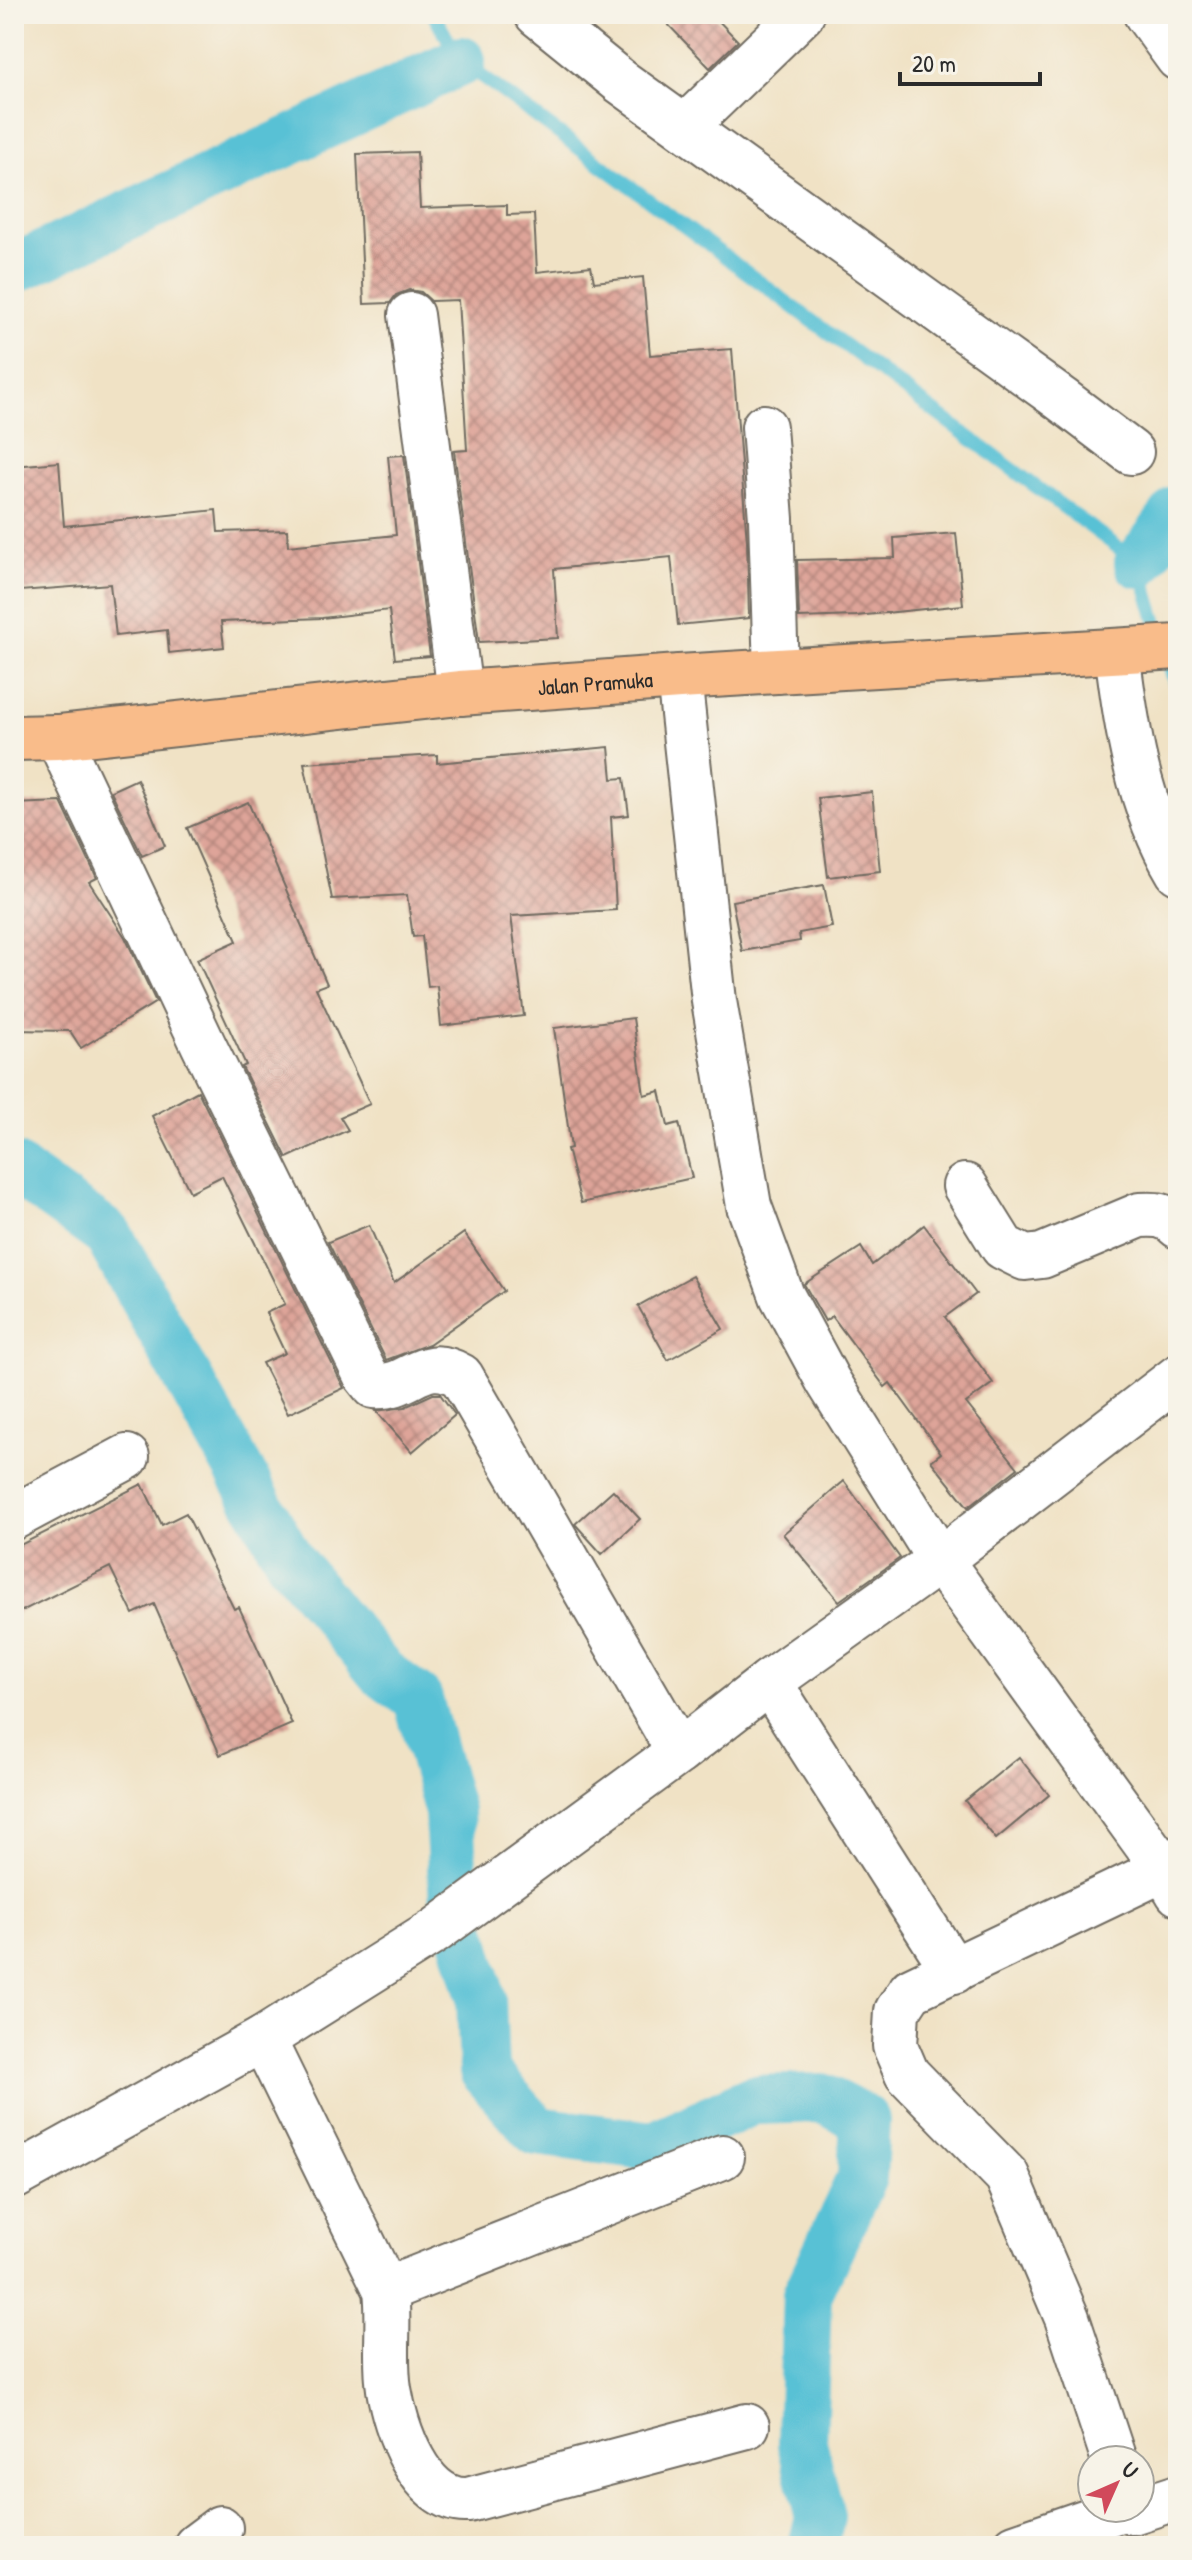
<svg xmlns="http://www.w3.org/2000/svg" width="1192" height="2560" font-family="'Patrick Hand',sans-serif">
	<defs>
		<pattern id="building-cross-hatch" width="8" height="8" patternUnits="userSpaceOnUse" patternTransform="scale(2)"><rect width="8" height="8" fill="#dea499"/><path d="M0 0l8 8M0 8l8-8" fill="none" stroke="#b4867d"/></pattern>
	</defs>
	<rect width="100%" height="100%" fill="#f7f3e8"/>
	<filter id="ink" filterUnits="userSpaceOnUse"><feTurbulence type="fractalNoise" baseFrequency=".0125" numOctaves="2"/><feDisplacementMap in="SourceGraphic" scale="16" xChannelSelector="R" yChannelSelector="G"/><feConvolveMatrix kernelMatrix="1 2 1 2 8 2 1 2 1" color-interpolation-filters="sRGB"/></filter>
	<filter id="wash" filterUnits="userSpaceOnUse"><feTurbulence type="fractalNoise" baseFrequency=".006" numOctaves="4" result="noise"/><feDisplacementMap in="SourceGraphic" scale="32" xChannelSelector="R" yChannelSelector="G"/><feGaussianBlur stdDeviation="1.8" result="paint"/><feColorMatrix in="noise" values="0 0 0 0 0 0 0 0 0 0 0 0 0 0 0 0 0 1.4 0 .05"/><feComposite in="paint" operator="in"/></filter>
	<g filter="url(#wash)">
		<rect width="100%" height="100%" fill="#f0e2c5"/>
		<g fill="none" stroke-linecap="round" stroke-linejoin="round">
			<polyline stroke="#58c1d5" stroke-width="14" points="433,14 461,61 1139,563 1178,694"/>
			<g stroke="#58c1d5" stroke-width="50">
				<polyline points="14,269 461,61"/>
				<polyline points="1139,563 1178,510"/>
				<polyline points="14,1168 108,1235 290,1561 381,1672 418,1699 449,1812 454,1903 481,1997 484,2071 537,2131 654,2146 753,2100 822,2098 865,2120 862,2177 807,2295 802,2443 820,2517 813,2546"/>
			</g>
		</g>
		<g id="blocks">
			<g fill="url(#building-cross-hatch)">
				<polygon points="658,14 712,14 738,41 710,68"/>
				<polygon points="417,152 420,208 507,205 507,215 534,214 537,272 591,266 594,282 643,277 650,355 732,349 747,541 749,618 678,625 671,557 554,569 558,638 479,642 454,451 467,450 458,300 431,301 421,292 409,290 396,295 390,303 364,304 357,154"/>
				<polygon points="404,455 430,656 395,659 389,610 322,618 221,622 224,647 169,653 167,630 116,636 110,584 20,591 14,526 14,466 59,462 64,526 216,510 218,532 287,530 288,546 396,535 388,456"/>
				<polygon points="956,533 963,605 856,616 799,618 797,560 895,558 894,538"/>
				<polygon points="609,747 612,779 624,778 629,815 611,817 616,910 511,916 524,1016 441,1026 437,986 428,987 422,936 413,937 407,895 332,899 304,763 437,755 437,763"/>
				<polygon points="137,779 165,846 142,856 111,791"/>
				<polygon points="872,792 880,871 828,877 818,798"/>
				<polygon points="61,802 97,878 89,882 125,937 156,1002 81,1048 70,1031 14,1030 14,804"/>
				<polygon points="248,802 327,984 316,988 370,1104 340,1117 348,1130 287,1158 242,1067 246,1065 197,959 237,941 187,828"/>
				<polygon points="824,885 832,927 799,933 800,941 742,951 732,901"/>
				<polygon points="633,1018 644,1095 660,1091 668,1126 679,1123 692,1178 581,1203 567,1149 571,1148 554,1028"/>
				<polygon points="198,1091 344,1388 288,1414 262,1363 285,1353 266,1313 285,1304 222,1176 190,1192 152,1116"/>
				<polygon points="369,1225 394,1283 464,1233 504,1291 429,1344 386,1360 328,1242"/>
				<polygon points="924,1225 976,1294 945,1317 993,1383 966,1403 1018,1468 968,1507 931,1461 941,1453 890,1383 885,1387 832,1316 825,1321 804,1284 861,1247 872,1265"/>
				<polygon points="692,1276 723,1329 668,1360 638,1306"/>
				<polygon points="433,1394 440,1394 455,1415 412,1452 376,1411 405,1407"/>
				<polygon points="844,1481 900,1558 839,1601 783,1534"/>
				<polygon points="142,1484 162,1525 186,1513 234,1609 239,1607 292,1724 220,1755 154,1604 133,1614 110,1567 14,1615 14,1548"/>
				<polygon points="613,1490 640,1519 602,1554 575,1524"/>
				<polygon points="1019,1757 1049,1795 996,1839 965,1801"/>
			</g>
		</g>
	</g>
	<g filter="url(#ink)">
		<use href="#blocks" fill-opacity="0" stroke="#706b61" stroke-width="2"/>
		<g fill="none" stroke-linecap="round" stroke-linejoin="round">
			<defs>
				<g id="minor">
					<polyline points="537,14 620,81 1061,399 1131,452"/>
					<polyline points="1146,14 1178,58"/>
					<polyline points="685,127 802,14"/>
					<polyline points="411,315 460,693"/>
					<polyline points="764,427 771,519 776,671"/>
					<path d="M1117,651C1126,726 1138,806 1178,872"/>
					<polyline points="679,677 714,1001 749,1206 782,1296 828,1381 940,1560 1164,1869 1178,1893"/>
					<path d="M58,737L204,1046L366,1376L374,1386C412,1389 421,1353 461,1376L679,1752"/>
					<path d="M965,1186L1003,1247L1025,1258L1042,1256L1140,1215C1155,1214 1166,1214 1178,1226"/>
					<polyline points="14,1517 127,1457"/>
					<polyline points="769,1682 954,1971"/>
					<path d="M263,2039L386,2290C390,2323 384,2357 389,2389C395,2427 420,2503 468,2500L747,2426"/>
					<polyline points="14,2177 263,2039 435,1931 679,1752 769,1682 940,1560 1178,1377"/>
					<polyline points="386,2290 722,2157"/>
					<polyline points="1114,2460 1067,2318 1007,2176 907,2074 895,2046 897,2011 911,1990 1164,1869 1178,1859"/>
					<polyline points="1130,2508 1132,2512 1178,2497"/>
					<polyline points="196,2546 220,2528"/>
					<polyline points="1015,2546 1125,2508"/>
				</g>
				<g id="major">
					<path id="s1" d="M14,738L58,737L460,693L679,677L1178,647"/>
				</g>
			</defs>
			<use href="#minor" stroke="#706b61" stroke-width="48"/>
			<use href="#major" stroke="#706b61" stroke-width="48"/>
			<use href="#minor" stroke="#fff" stroke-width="44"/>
			<use href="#major" stroke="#f9bc8a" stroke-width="44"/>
		</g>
	</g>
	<g text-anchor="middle" stroke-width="6" stroke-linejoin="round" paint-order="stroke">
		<g font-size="22" fill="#2b2b2b" stroke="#f7f3e8">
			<text dy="8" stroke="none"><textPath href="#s1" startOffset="584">Jalan Pramuka</textPath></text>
		</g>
	</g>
	<rect width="1192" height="2560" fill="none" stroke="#f7f3e8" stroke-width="48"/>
	<g transform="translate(1116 2484) rotate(45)"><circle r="38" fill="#f7f3e8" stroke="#a5a39c" stroke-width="2"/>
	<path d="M0-6L14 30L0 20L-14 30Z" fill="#d1495b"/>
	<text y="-12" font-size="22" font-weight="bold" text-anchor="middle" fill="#2b2b2b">U</text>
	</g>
	<path d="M900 72v12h140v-12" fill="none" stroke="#2b2b2b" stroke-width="4"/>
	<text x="912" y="72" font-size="24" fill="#2b2b2b" stroke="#f7f3e8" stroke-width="6" paint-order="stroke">20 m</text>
</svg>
